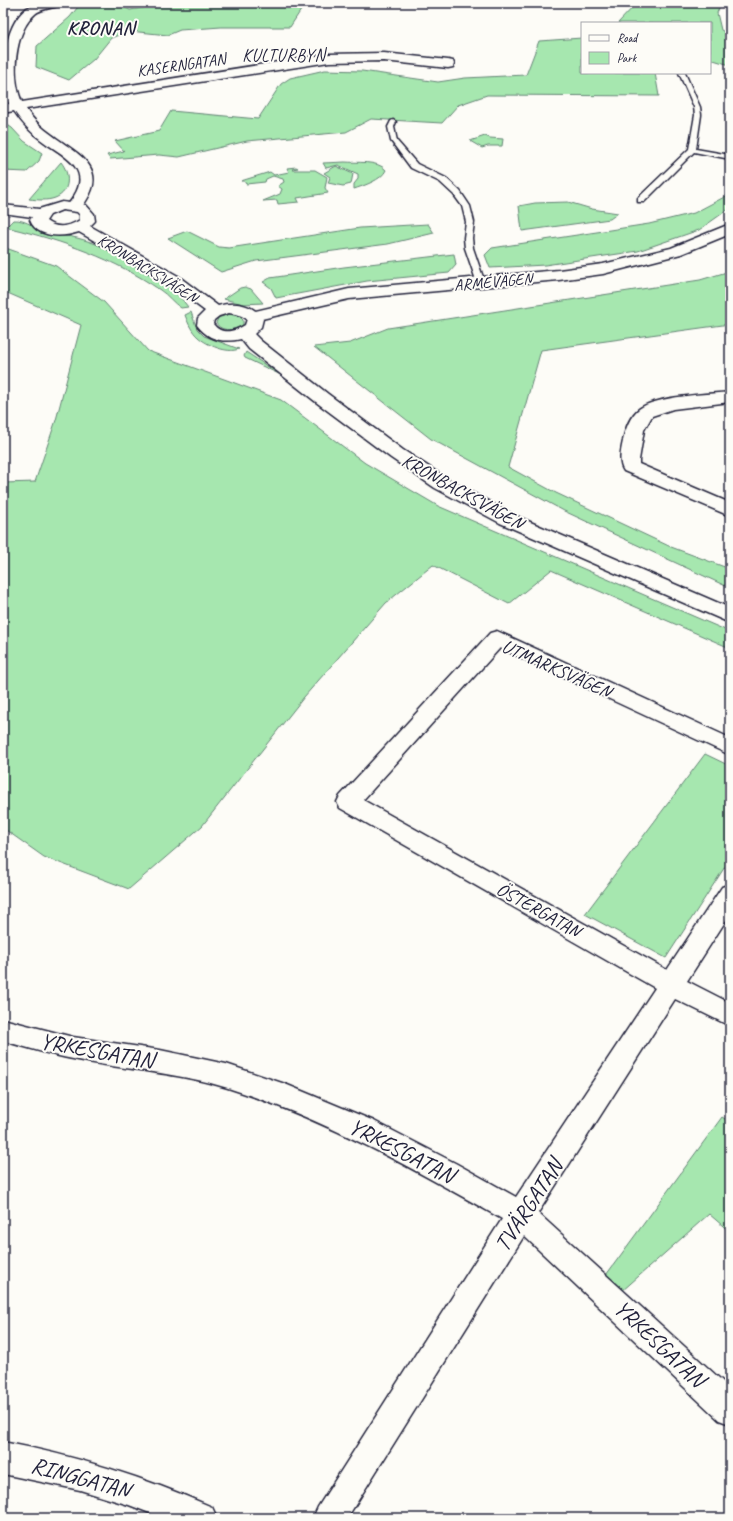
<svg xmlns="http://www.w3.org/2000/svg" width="733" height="1521" font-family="Caveat,sans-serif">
	<rect width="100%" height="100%" fill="#fdfcf7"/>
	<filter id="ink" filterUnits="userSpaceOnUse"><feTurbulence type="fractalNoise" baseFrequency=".025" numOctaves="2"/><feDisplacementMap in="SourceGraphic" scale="8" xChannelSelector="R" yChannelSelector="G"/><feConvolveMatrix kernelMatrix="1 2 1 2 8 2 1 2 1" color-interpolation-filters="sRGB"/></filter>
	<g filter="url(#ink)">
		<g fill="#a6e7af" stroke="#648475">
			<polygon points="81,3 115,3 130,10 172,3 314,3 303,7 290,27 221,27 180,30 168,35 129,31 111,38 94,59 69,80 36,67 37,46 70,17"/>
			<polygon points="637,3 721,3 717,13 721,30 730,35 730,65 710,59 710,23 618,23"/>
			<polygon points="582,38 582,73 655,73 659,96 487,95 458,105 442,123 371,119 346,132 247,141 179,157 159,155 110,159 107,155 124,151 115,141 159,131 171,111 258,119 281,84 290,78 325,70 362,71 438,82 465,78 526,75 539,41"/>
			<polygon points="3,122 12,128 24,141 42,153 39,161 27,172 3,171"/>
			<polygon points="485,136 490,138 503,139 502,146 488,146 482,148 470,141"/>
			<path d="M61,162C70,173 71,192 55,198C47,201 38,200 29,199Z"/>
			<path d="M345,162C356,163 378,160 386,170C382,180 363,186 354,189V184L358,179V174L338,165L326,168L323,163Z"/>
			<polygon points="336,166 353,174 351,184 343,186 328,183 330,177 324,173"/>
			<polygon points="296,167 298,168 292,169 293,170 315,170 327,177 325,188 328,193 297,198 299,202 278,204 277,200 263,201 280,194 282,189 278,186 284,182 283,179 273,176 266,179 265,182 246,184 244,181 241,181 270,172 274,175 289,172 287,168"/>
			<polygon points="730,194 730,208 699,230 638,251 545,265 490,268 485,255 492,248 649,224 694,213"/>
			<polygon points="568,202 592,209 618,213 610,219 522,231 519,206 535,203"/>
			<path d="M13,220C27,219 37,230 50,234C58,237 68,235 77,238C111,246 168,278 188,307L181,308C173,303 168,295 160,290C115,259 63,241 10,228L8,225Z"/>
			<polygon points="428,224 434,233 388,244 256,261 221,272 168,238 187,231 219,247 229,248 360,228"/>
			<polygon points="3,247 56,266 104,302 148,351 281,400 365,463 438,506 730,632 730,648 551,570 509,604 433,565 386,603 304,697 202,826 129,889 44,857 3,828 3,483 35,482 56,420 81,325 3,291"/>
			<polygon points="454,254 456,265 449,273 367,281 276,298 271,288 263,282 270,278 344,267"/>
			<polygon points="730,271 730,324 541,350 508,467 556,493 671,547 730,569 730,588 564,511 431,439 314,347 350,343 388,328 700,280"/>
			<polygon points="245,287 251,289 263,303 243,304 224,299 240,288"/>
			<path d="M191,312L197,329L204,336L239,349C227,354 207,345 198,337C192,332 188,323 185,315Z"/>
			<path d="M229,314L238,315L243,320V325C235,331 221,332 216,323L218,318Z"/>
			<polygon points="246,352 279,374 245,358 244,356"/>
			<polygon points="705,754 730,766 730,859 666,958 585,914"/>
			<polygon points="722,1117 730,1122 730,1232 709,1214 613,1299 598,1286"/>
		</g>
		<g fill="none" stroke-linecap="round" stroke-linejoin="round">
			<defs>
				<g id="service">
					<polygon points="679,73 685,73 700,107 701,115 696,149 730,155 730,159 694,152 644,202 638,202 638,198 689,149 695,115 694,107"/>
					<polygon points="393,120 396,122 394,127 397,141 417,164 446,178 460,191 470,206 474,222 472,238 473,248 485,283 484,285 478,285 477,283 465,248 464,238 466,222 462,206 454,195 440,182 411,168 391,141 388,127 391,121"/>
				</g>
				<g id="minor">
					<path d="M42,3H60L58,6C51,8 40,9 35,14C14,32 11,78 22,102L329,54L384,53L448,60L453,61L454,64L453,67L448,68L384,61L329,62L26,109C33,120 42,128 52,135C74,152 109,166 86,201C82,208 77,211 69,209L67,206C69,203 72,200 74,196C92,168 62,155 44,142C32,134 22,123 14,111L3,113V105L9,104C0,77 2,27 27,8C31,6 37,4 42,3Z"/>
					<polygon points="730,224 730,234 681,254 603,274 559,280 349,299 253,321 247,319 245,316 247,313 349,289 559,270 603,264 671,248"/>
					<path d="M730,392V402L673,409L652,416L644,430L639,460V464L730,503V516L624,471C618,463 621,450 623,441C625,430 630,416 639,409C656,396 709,394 730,392Z"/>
					<path d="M497,631L730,738V755L500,648L363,800L667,970L722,887L730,884V914L687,981L730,1003V1026L675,999L538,1213L730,1388V1424L719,1420L524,1236L347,1518H313L318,1507L502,1219C414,1169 325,1119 228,1088C177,1072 124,1070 73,1059C50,1055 26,1047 3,1041V1019L73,1037L160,1050L226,1064L285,1084L374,1121L457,1164L516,1197L655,988L340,808L337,802L340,796L490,633Z"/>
					<path d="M3,1442C76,1456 144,1477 212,1507L217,1518H163L129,1505L80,1490L3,1474Z"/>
				</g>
				<path id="tertiary" d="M62,202L86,205L94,214L95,221L90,226L178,276L218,306C235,301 253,304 263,319L261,327L254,334L261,341L328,394L403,450L449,480L514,515L730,608V623L500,523L435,488L391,458L316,402L249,349L241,339C223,343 208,340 197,325L198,318L205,311L166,282L79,232C64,237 37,239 30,220L32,217L3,213V205L39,209ZM62,210L77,212L80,215V220C69,227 56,229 46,221L50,215ZM229,313C236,314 241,315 247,319L245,325C235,331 222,336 213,324L214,320L219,316Z"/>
			</defs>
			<use href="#service" stroke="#22223b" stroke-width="3"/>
			<use href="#minor" stroke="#22223b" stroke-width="3"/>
			<use href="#tertiary" stroke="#22223b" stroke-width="3"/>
			<use href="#service" fill="#fdfcf7" fill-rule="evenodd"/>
			<use href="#minor" fill="#fdfcf7" fill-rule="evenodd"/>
			<use href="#tertiary" fill="#fdfcf7" fill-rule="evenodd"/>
		</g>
	</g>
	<g text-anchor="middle" stroke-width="4" stroke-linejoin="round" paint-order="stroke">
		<g font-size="16" fill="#22223b" stroke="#fdfcf7">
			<text transform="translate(181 64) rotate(-8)" y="6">KASERNGATAN</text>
			<text transform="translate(148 268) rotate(32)" y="6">KRONBACKSVÄGEN</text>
			<text transform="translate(493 281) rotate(-5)" y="6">ARMÉVÄGEN</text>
		</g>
		<g font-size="17" letter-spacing="1" fill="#22223b" stroke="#fdfcf7">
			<text x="284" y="61">KULTURBYN</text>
		</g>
		<g font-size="19" font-weight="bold" letter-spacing="1" fill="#22223b" stroke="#fdfcf7">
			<text x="101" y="34">KRONAN</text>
		</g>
		<g font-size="19" fill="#22223b" stroke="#fdfcf7">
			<text transform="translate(463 491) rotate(29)" y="7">KRONBACKSVÄGEN</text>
			<text transform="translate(557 668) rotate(24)" y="7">UTMARKSVÄGEN</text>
			<text transform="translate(539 909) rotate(29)" y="7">ÖSTERGATAN</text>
		</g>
		<g font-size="23" fill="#22223b" stroke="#fdfcf7">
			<text transform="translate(97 1050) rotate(10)" y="8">YRKESGATAN</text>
			<text transform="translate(402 1150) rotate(27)" y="8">YRKESGATAN</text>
			<text transform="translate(528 1205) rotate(-57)" y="8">TVÄRGATAN</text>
			<text transform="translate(660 1343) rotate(43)" y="8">YRKESGATAN</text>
			<text transform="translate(81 1477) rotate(15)" y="8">RINGGATAN</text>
		</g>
	</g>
	<rect width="733" height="1521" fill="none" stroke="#fdfcf7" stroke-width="16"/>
	<rect x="8" y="8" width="717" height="1505" fill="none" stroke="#22223b" stroke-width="1.5" filter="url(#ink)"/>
	<rect x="581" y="22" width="130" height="52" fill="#fdfcf7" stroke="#a5a5ac"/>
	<rect x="589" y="35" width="20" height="6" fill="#fdfcf7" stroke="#a5a5ac"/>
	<text x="617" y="42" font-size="12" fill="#22223b">Road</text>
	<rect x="589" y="52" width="20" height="12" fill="#a6e7af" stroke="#a5a5ac"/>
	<text x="617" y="62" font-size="12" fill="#22223b">Park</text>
</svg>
